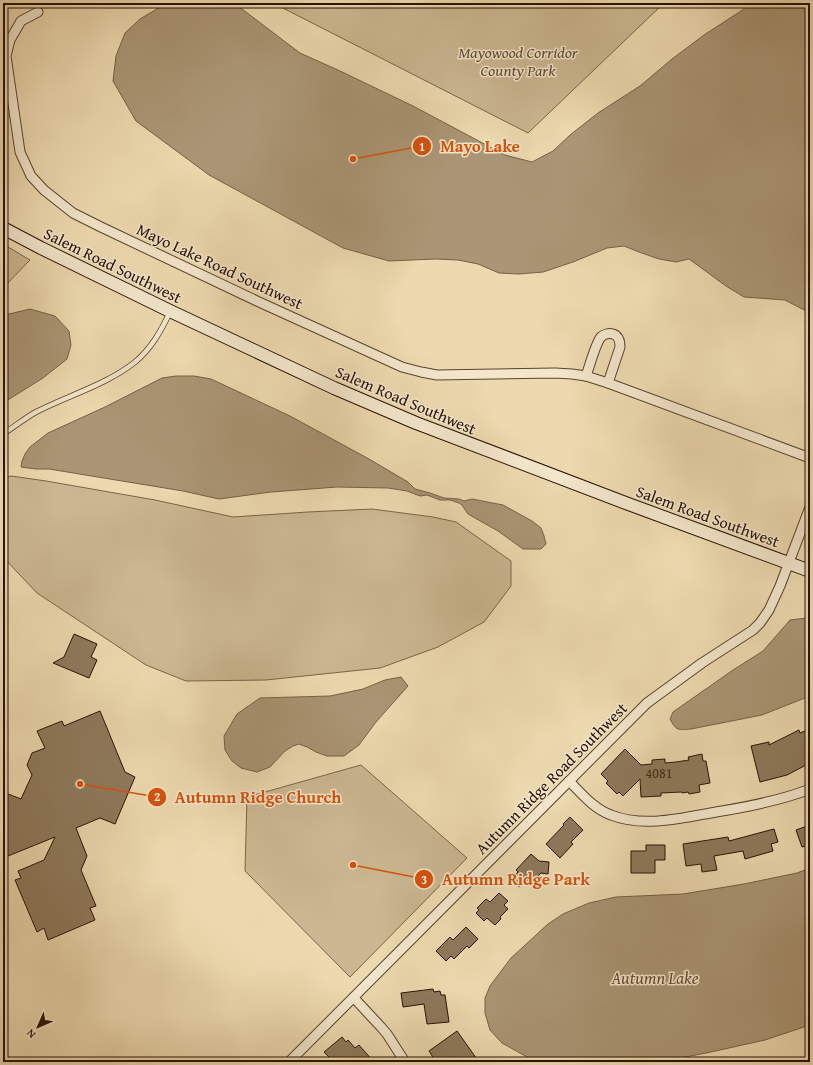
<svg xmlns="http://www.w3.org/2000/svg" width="813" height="1065" font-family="'Gentium Book Plus',serif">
	<rect width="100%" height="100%" fill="#edd9af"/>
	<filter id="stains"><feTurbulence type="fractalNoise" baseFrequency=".005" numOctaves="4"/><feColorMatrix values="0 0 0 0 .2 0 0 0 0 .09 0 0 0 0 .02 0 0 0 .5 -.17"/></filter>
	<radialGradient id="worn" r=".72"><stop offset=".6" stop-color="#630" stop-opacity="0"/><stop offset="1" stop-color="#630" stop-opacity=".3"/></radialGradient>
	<g fill="#cbb791" stroke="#796448">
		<polygon points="273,3 664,3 528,133"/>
		<polygon points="3,244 30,260 3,288"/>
		<polygon points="11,476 46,481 155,500 233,517 308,512 372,509 433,517 456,522 511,561 511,586 484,622 438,647 380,668 266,680 186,681 146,665 37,593 3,557 3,478"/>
		<polygon points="361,765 467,858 350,977 245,871 247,797"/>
	</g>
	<g fill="#aa9574" stroke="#766046">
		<polygon points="167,3 234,3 300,53 340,71 413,106 505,155 532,162 553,151 570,135 598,113 640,86 672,59 704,35 741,11 750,3 810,3 810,313 785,300 744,297 726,286 689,259 676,262 659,259 639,252 624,246 607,248 573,262 543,272 519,274 499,273 478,264 458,260 436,259 389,261 343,248 209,175 136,121 113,81 116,56 125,33 140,19"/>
		<polygon points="30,309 55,316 69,331 71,345 67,359 43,378 3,403 3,317 9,314"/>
		<polygon points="176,376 194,376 211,379 290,416 369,459 408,482 415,489 430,493 444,498 459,499 464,501 472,499 503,505 532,521 541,528 544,536 546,544 541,549 523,549 498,531 468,514 462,505 459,503 450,500 440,500 427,495 420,496 407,491 388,488 337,487 271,492 219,499 183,491 49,469 36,469 21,467 22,461 25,454 30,447 48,433 105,407 162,378"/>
		<path d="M806,618L810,620V696L762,715L691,729C678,730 676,731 670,719L673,712L733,670L763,651L790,620Z"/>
		<polygon points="401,677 408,686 376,722 359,745 344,756 327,756 316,752 307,747 299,744 293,746 285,751 270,767 257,772 241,768 232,761 225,750 224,736 237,714 260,698 330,696 363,689 385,680"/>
		<polygon points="810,868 810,1025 765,1040 711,1052 660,1062 539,1062 527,1057 502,1043 490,1030 485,1013 485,998 490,986 511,958 548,924 563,914 589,903 616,897 683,894 744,884 797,873"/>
	</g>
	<g fill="#8e795b" stroke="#271100">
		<polygon points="74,634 97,644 91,657 97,660 89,678 53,663 64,657"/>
		<polygon points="100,711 125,772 135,777 115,824 100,818 76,828 87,856 81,870 96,906 90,908 95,920 48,940 44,928 37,932 15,880 21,878 18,871 44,860 55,837 3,858 3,792 21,799 32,775 27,765 32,753 45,748 37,731 62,721 64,726"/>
		<polygon points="799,730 800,733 807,730 810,736 810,763 787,775 760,782 751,746 769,742 769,745"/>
		<polygon points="625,749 641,765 652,764 652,760 665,759 665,763 676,762 689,760 688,757 702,754 703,761 706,761 710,783 699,785 700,792 689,794 688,792 682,793 682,792 661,793 661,796 641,797 640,779 623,796 619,792 617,794 606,783 608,781 601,774"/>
		<polygon points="570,817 583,830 571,842 573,844 560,858 546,844 564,825 563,824"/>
		<polygon points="810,825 810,845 802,847 796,830"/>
		<polygon points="774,829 778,842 771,844 773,851 745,859 743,851 714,856 717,870 702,872 701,864 686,866 683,844 728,837 729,841"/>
		<polygon points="646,845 665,845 665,860 655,860 655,873 631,873 631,851 646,851"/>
		<polygon points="531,854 539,861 549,862 548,874 541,873 531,883 527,880 519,887 511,879 518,872 516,870"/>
		<polygon points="499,893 508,901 504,905 508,909 500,917 501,919 495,925 487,918 484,921 476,913 479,910 477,908 486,899 490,902"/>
		<polygon points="466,927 478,939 469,948 467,946 454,959 451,956 446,961 436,951 450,937 453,940"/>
		<polygon points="433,989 434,992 440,991 441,995 445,995 449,1022 427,1024 424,1004 403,1007 401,993"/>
		<polygon points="457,1031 479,1062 436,1062 429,1051"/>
		<polygon points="342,1037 346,1042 348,1040 355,1048 359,1045 374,1062 323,1062 329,1057 324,1052"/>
	</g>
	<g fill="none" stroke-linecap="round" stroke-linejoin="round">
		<defs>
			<path id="service" d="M3,434C14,427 25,418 36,412C67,396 108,384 135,362C151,349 161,331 170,312"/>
			<g id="minor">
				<polyline points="38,12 21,21 10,40 6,56 20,152 31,176 44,190 73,213 101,227 259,302 402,367 421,372 437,375 555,373 572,374 586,376 608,383 810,458"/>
				<path d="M586,376C589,368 596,342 601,337C604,334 609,333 613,334C619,336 620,341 620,347L608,383"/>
				<path d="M569,781C582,794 594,809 611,815C644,828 682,818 716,812C747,807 780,801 810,789"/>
				<polyline points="354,998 381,1027 387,1034 405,1062"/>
				<polyline points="289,1062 647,703 702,663 753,630 760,623 769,610 780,586 810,507"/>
			</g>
			<polyline id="secondary" points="3,228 41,248 170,311 334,388 416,423 631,505 810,571"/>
		</defs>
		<use href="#service" stroke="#58432c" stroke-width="6"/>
		<use href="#minor" stroke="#58432c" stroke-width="11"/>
		<use href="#secondary" stroke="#271100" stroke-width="14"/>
		<use href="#service" stroke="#f3e6cb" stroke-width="4.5"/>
		<use href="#minor" stroke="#f3e6cb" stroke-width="9"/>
		<use href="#secondary" stroke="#f3e6cb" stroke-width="12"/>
	</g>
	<g text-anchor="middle" stroke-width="3" stroke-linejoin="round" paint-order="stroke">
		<g font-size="14" fill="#412b17">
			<text x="659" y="778">4081</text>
		</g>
		<g font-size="16" font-style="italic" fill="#604b33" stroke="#f3e6cb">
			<text x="518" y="58">Mayowood Corridor<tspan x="518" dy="18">County Park</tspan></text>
		</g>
		<g font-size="16" fill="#271100" stroke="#f3e6cb">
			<text transform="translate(113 265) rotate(26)" y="6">Salem Road Southwest</text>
			<text transform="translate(220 266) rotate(25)" y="6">Mayo Lake Road Southwest</text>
			<text transform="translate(406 400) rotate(23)" y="6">Salem Road Southwest</text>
			<text transform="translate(708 516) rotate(20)" y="6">Salem Road Southwest</text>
			<text transform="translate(551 778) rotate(-45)" y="6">Autumn Ridge Road Southwest</text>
		</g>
		<g font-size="17" font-style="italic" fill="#624c34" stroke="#f3e6cb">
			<text x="655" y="984">Autumn Lake</text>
		</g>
	</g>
	<path fill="none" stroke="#d5520b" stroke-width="1.5" d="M353 159L422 146M80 784L157 797M353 865L424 879"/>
	<g fill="#d5520b" stroke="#f3e6cb" stroke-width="1.5">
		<circle cx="353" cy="159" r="4"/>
		<circle cx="80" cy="784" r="4"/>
		<circle cx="353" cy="865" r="4"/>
		<circle cx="422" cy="146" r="10"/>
		<circle cx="157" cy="797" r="10"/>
		<circle cx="424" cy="879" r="10"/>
	</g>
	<g font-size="12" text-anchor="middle" font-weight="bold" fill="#fff">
		<text x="422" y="151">1</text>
		<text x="157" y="801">2</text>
		<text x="424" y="884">3</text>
	</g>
	<g font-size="17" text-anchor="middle" font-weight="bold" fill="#d5520b" stroke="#f3e6cb" stroke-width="3" stroke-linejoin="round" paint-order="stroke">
		<text x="480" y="152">Mayo Lake</text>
		<text x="258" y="803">Autumn Ridge Church</text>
		<text x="516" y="885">Autumn Ridge Park</text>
	</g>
	<rect width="813" height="1065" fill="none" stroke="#edd9af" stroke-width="16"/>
	<rect x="4" y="4" width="805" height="1057" fill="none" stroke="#271100" stroke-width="2"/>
	<rect x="8" y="8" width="797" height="1049" fill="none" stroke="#271100"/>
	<g transform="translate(38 1027) rotate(225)" stroke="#f3e6cb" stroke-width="3" paint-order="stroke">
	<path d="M0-3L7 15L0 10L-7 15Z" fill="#271100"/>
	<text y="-6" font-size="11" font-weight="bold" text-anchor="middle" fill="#271100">N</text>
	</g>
	<rect width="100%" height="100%" filter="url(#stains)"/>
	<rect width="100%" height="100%" fill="url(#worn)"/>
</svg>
